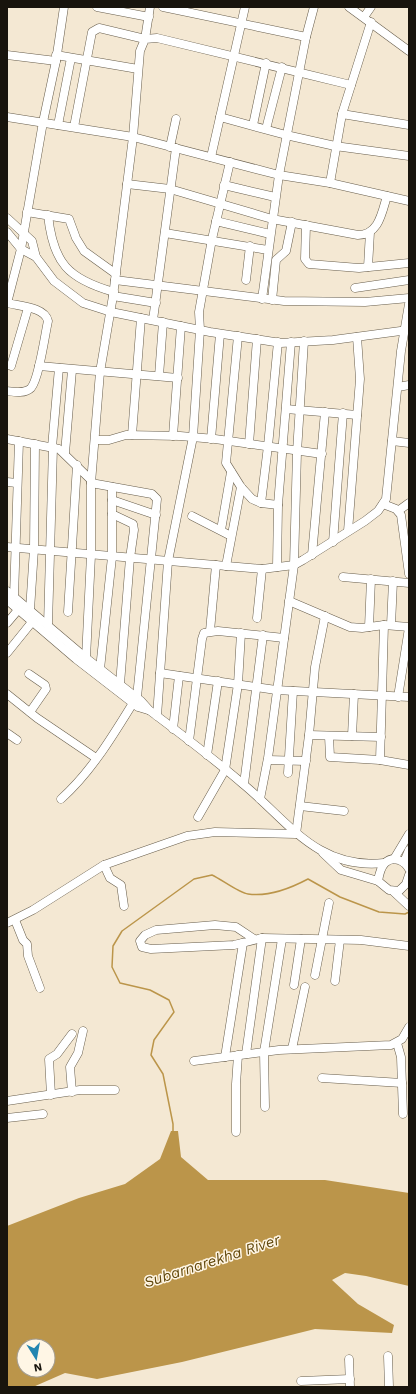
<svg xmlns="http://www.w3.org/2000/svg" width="416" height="1394" font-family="'Work Sans',sans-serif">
	<rect width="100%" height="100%" fill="#f4e8d3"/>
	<path fill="#bb954a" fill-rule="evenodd" d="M171,1131H178L181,1157L208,1180H325L409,1193V1286L366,1276L345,1273L332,1280L358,1304L394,1325L392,1333L315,1329L182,1362L97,1379L65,1373L33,1387H7V1226L79,1198L125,1184L160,1159ZM24,1346H48V1370H24Z"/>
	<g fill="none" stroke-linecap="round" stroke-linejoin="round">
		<path stroke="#bb954a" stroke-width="1.5" d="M173,1133V1124L163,1074L151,1055L154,1040L174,1012L169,1000L150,990L120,983L112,967L113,946L122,931L194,879L212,875C221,879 239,893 248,894C268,897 291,888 308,879L340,897L379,912L405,914L409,912"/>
		<defs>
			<g id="minor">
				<polyline points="97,7 149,17"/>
				<polyline points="163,7 306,37"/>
				<polyline points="349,7 409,51"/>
				<polyline points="364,17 371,7"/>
				<polyline points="7,55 56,61"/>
				<polyline points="56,55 138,69"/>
				<polyline points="342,114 409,125"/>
				<polyline points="7,117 133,137 279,175 330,183 409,201"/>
				<polyline points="220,117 286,135 335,146 409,156"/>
				<polyline points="58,125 71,58"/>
				<polyline points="253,125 266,63"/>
				<polyline points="74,127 92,32 99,28 145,39 150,7"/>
				<polyline points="266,129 282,67"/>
				<polyline points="170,147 176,119"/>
				<polyline points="211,157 245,7"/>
				<polyline points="330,183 342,114 371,22"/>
				<path d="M127,184L170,189L272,219L358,235C379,235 382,212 387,196"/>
				<polyline points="224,185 275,197"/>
				<polyline points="27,212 69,219 76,238 84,251 116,274"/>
				<path d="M48,215C53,263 68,279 114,292"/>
				<polyline points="7,218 32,241 36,257 54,281 83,303 111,312 210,332 281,343 333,340 408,330"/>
				<polyline points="216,221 270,234"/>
				<polyline points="306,225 305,259 309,264 359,268 409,263"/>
				<polyline points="7,232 21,249 36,257"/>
				<polyline points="165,233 268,250"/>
				<polyline points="368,267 370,232"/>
				<polyline points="115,280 284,301 365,302 409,298"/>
				<polyline points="246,280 250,246"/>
				<polyline points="355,288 409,280"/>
				<polyline points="113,296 156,303"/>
				<polyline points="262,299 279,175 306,37 314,7"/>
				<polyline points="272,300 276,260 286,251 292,222"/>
				<polyline points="7,303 21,249 43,122 56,61 64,7"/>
				<path d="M7,303C19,306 45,307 48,321C45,334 39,379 31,388C25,394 14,392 7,391"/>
				<polyline points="153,320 176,148"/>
				<polyline points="238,336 226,463 241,487 252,499 261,503 278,505"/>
				<polyline points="11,366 28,308"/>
				<polyline points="39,366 178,378"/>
				<polyline points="159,376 163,322"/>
				<polyline points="398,387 409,385"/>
				<polyline points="286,409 357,415"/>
				<polyline points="132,435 141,318"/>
				<polyline points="173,436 181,326"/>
				<polyline points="7,439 59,449 91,480"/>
				<polyline points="211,439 220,334"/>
				<polyline points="95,440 109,440 126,435 180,436 215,439 322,454"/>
				<polyline points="392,441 409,443"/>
				<polyline points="249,444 257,339"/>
				<polyline points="52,447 59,368"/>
				<polyline points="65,453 72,370"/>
				<polyline points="7,482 17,483"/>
				<polyline points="91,483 152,494 157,499 137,697"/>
				<polyline points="112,500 156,515"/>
				<polyline points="261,503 268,446 278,342"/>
				<polyline points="383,504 396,509 401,515 409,574"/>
				<polyline points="398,511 409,503"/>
				<polyline points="112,514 133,524 134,530 130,558 120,684"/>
				<polyline points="192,516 231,536"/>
				<polyline points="221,530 231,472"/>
				<polyline points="348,531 360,379 357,337"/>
				<polyline points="333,542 343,413"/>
				<polyline points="7,547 262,569 294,565 303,560 365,521 378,511 386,499 401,351 409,304"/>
				<polyline points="312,555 325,412"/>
				<polyline points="226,566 241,487"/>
				<polyline points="277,567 278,505 291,342"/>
				<polyline points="343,577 409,583"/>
				<path d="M7,591L86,658L141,701L149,710C181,734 213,758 243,784C288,821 317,870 384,863"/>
				<polyline points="14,597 19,441"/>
				<polyline points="7,600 76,659 138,707 148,710"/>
				<polyline points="289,601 350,627 362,628 384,625 409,627"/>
				<polyline points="30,610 34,549 35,444"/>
				<polyline points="68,612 77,465"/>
				<polyline points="257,618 262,569"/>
				<polyline points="7,623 18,610"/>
				<polyline points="48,625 53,447"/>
				<polyline points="391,625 393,581"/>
				<polyline points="369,627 371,579"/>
				<polyline points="210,631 216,565"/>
				<polyline points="7,653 32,622"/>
				<polyline points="86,658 91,555 91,483 100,372 113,296 133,137 140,51 145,39 157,38 351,85"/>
				<polyline points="100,669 112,557 112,487"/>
				<polyline points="160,673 276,690 409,697"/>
				<polyline points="29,674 45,685 46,689 30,712"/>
				<polyline points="7,694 37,718 96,758"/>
				<polyline points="398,697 409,628"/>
				<polyline points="157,716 168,561 193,437 200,330 199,312 212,239 230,162"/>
				<polyline points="173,729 179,676"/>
				<polyline points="7,733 17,740"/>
				<polyline points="309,735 381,737"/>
				<polyline points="329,736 330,757 380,760 409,765"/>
				<polyline points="352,736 354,694"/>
				<polyline points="189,741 202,639 204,633 218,631 284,638"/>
				<polyline points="207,755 218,681"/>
				<polyline points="268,760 306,761"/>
				<polyline points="380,760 384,625"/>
				<polyline points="288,773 293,691"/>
				<polyline points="244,784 263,635"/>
				<path d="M61,799C91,772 112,737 133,703"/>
				<polyline points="260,799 268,758 294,565 297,452 304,341"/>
				<polyline points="300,806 344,811"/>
				<polyline points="198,817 225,770 238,684 241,633"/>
				<polyline points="323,853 341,870 378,881"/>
				<polyline points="394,859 409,834"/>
				<polyline points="404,862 409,850"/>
				<polyline points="104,865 110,878 121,885 124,906"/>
				<path d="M409,869C405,861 393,855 385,863C381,867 379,875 378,881L389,890L399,891L406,884L409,875"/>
				<polyline points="394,892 409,906"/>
				<polyline points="15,920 23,940 27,944 28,956 40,988"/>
				<polyline points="7,923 33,910 104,865 187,836 215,832 296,834 309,735 315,667 325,616"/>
				<polyline points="254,939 236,927 215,925 156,930 145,935 140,941 142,947 151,949 234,945 262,938 361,940 409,946"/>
				<polyline points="315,975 329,903"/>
				<polyline points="335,981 340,940"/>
				<polyline points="294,985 301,939"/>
				<polyline points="397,1043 401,1057 403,1114"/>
				<polyline points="292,1049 305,987"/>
				<polyline points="246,1054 262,938"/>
				<polyline points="225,1057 243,943"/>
				<polyline points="194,1061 279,1050 391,1045 402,1039 409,1027"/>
				<polyline points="322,1078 402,1083"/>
				<polyline points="72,1092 70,1067 78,1053 83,1031"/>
				<polyline points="51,1095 49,1059 57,1054 72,1034"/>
				<polyline points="7,1101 80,1090 115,1090"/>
				<polyline points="265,1107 264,1052 282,939"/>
				<polyline points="7,1118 43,1114"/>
				<polyline points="236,1132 236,1084 238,1055"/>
				<polyline points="388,1356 389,1387"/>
				<polyline points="349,1359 350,1387"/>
				<polyline points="301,1381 350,1379"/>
			</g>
		</defs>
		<use href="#minor" stroke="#685e4c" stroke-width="9"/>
		<use href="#minor" stroke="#fff" stroke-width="8"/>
	</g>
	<g text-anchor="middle" stroke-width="3" stroke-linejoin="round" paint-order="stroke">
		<g font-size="15" font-style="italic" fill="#63490e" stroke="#fff6e5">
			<text transform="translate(212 1261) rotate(-18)" y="5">Subarnarekha River</text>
		</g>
	</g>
	<rect width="416" height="1394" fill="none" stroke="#18140d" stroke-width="16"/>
	<g transform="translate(36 1358) rotate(169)"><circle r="19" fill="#fff6e5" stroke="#a39c8f"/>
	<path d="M0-3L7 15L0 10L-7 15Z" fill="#2285b0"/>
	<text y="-6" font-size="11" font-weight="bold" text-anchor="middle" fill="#18140d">N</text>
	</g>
</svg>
